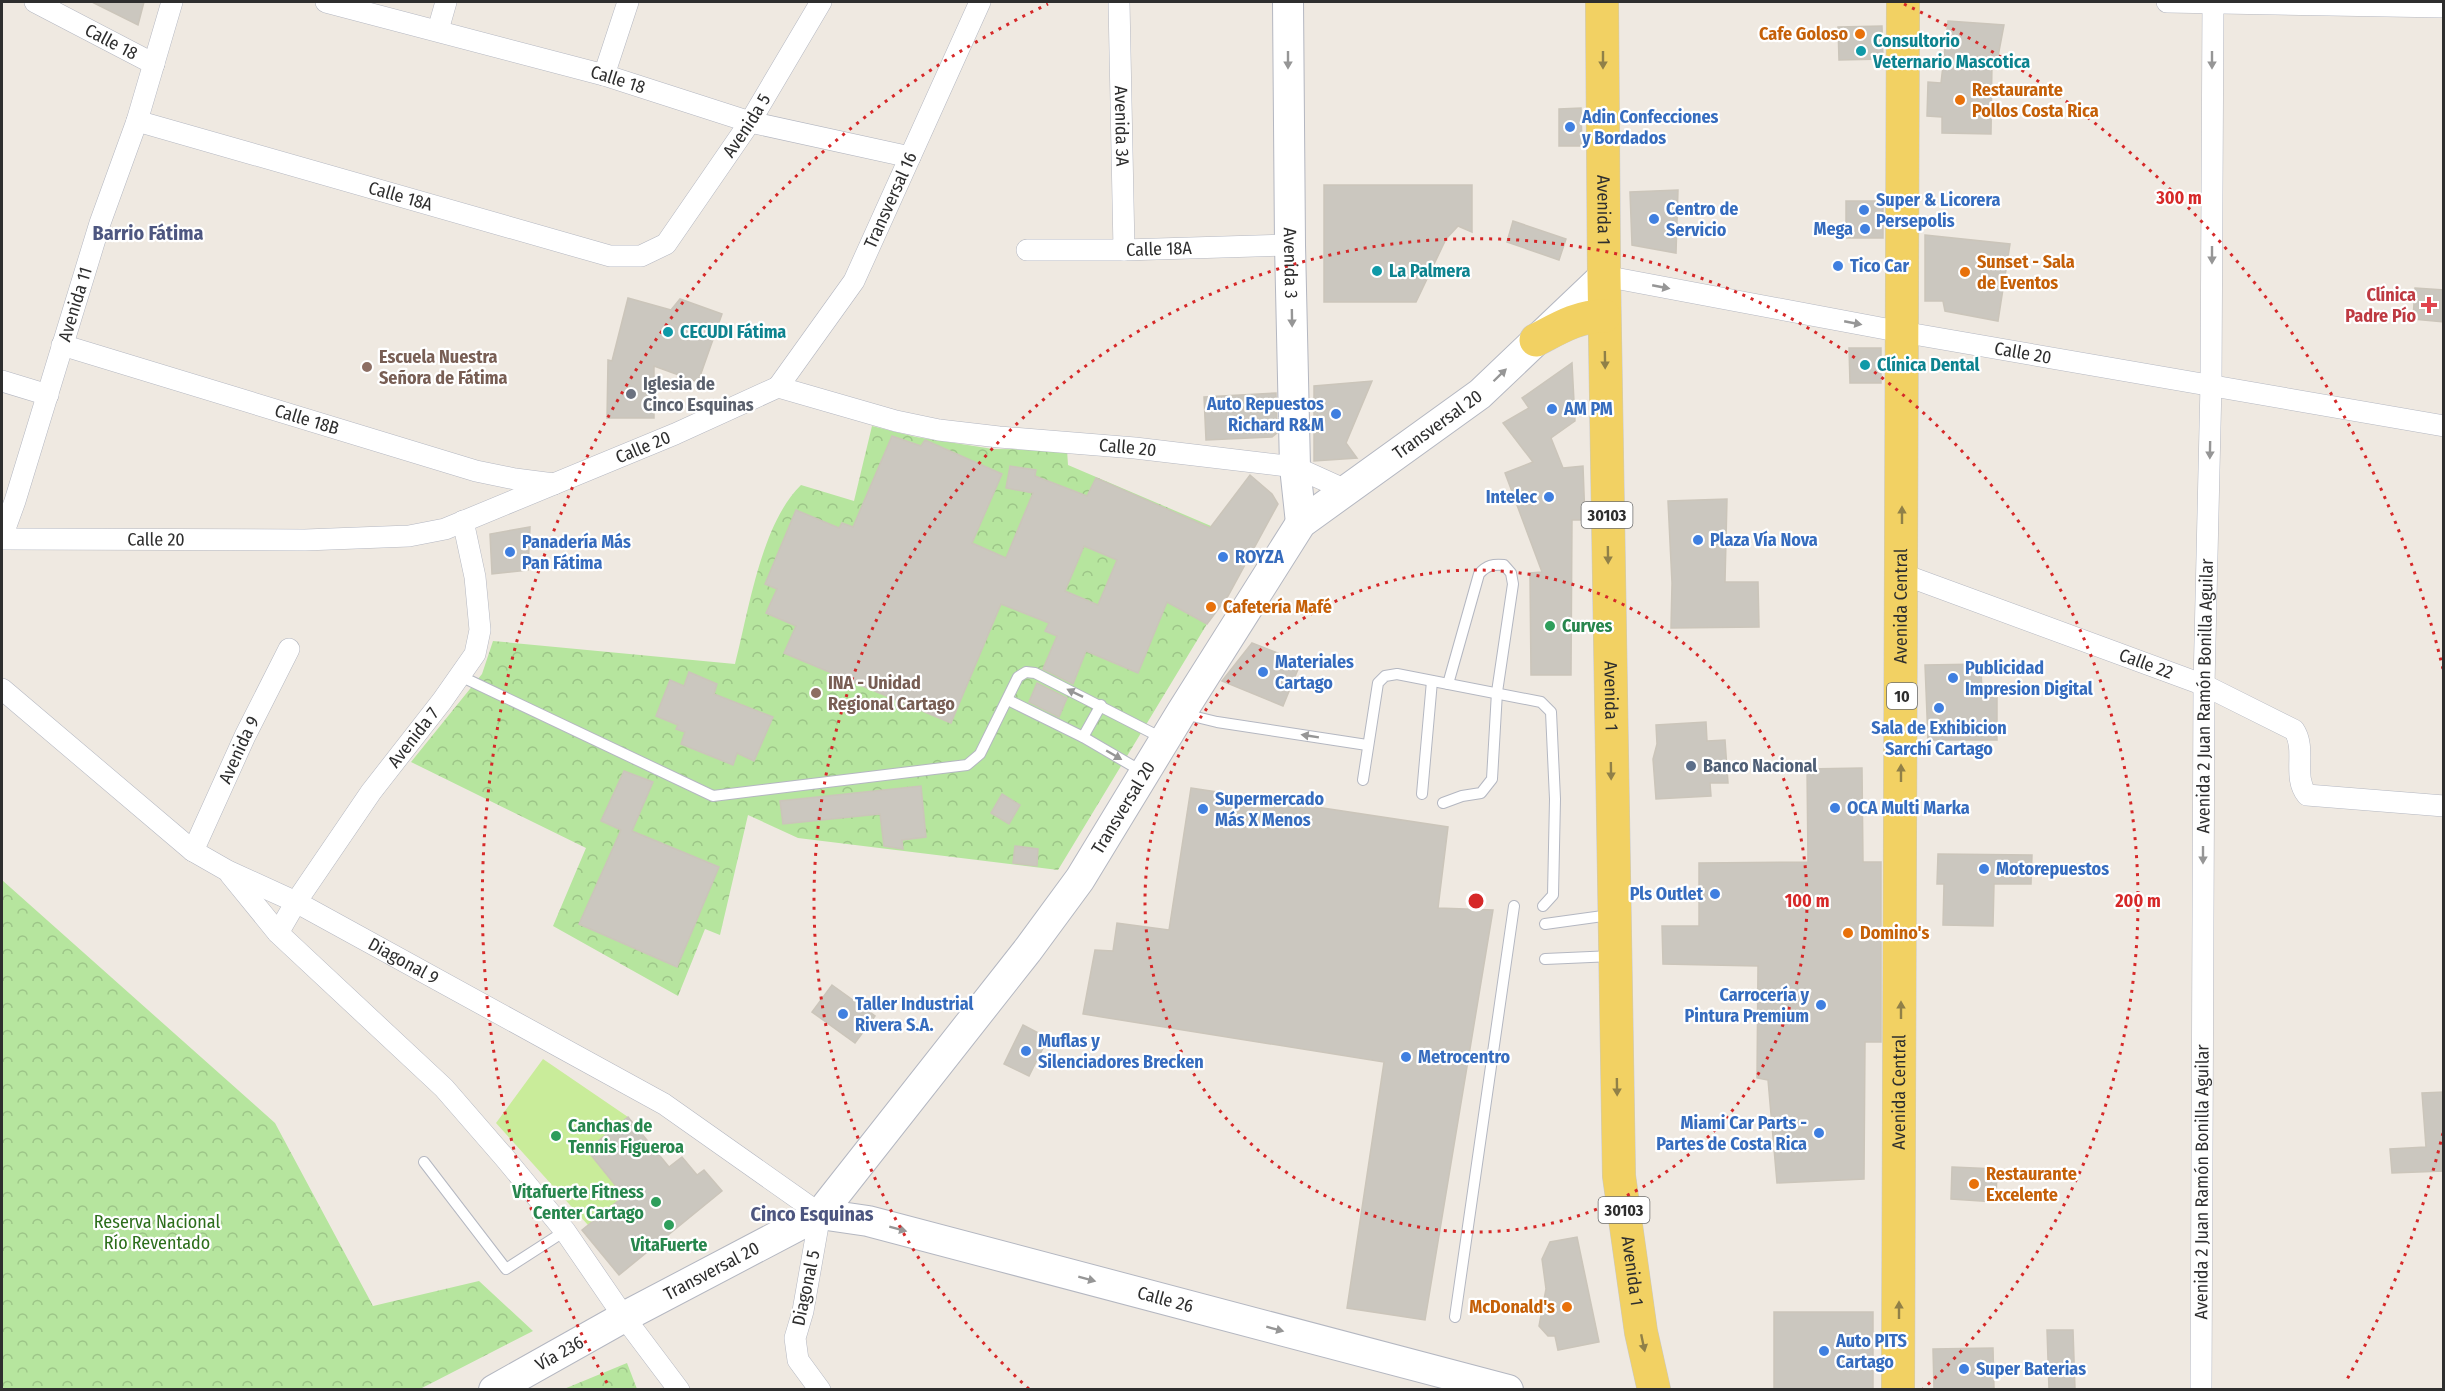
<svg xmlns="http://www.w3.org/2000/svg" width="2445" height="1391" font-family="'Fira Sans Condensed',sans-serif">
	<defs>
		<pattern id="park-crowns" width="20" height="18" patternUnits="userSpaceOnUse" patternTransform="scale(1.5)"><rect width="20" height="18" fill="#b6e59e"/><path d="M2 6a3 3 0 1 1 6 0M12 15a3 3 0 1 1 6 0" fill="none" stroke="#9dc588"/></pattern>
	</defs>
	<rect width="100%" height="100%" fill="#efe9e1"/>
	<g fill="url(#park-crowns)">
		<path d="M872,426L916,437L993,449L1067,450L1068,465L1211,526L1176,606L1207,624L1058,870L798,838L748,815L720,935L705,929L678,996L553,926L586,848L411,762L482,674L493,641L735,664C749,610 761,524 801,485L854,501Z"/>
		<polygon points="2,880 275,1123 373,1306 479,1281 533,1331 420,1389 2,1389"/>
		<polygon points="627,1363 637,1389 564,1389"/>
	</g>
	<polygon fill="#c9ec9a" points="543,1059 628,1117 589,1149 624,1196 588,1225 496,1123"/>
	<g fill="#cbc7bf" stroke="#cbc5ba" stroke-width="1.5" fill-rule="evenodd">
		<polygon points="92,2 144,2 138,25"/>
		<polygon points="1948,21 2004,25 1997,62 1992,62 1991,134 1942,133 1942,117 1927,116 1928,82 1941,83"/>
		<polygon points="1882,26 1883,59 1839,60 1838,27"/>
		<polygon points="1581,108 1582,146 1559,146 1559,109"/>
		<polygon points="1324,185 1472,185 1472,232 1458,226 1446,239 1416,302 1324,302"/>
		<polygon points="1678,190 1676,253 1632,245 1630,192"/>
		<rect x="1846" y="201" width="37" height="37"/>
		<polygon points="1513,221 1566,239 1559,260 1507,242"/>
		<polygon points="1925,235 2010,244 1998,321 1945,311 1943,301 1925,301"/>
		<polygon points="2415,288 2444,290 2444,322 2413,319"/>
		<polygon points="628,298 671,310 680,299 722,314 698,382 654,366 654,418 607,418 608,360 612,361"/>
		<polygon points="1849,348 1881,348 1881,383 1850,383"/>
		<polygon points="1572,363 1575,421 1551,438 1563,468 1583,466 1585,520 1572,520 1571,675 1531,675 1530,573 1542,572 1505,473 1533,462 1503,423 1529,408 1522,398"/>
		<polygon points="1372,381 1346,443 1357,458 1314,461 1314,386"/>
		<polygon points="1276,393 1277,433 1272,437 1206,440 1204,397"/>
		<path d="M892,436L921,446L925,440L1002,474L972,543L1006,558L1033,493L1006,488L1010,466L1036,470L1035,476L1087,496L1096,478L1210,528L1250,475L1272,494L1278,504L1228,596L1207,624L1167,602L1138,673L1086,651L1073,684L1043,669L1057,636L1045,631L1049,623L1001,604L951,723L784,653L796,626L766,613L777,589L765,584L796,510L839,528L842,523L853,527ZM1084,546L1117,560L1098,605L1065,591Z"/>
		<polygon points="1727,499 1725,582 1758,582 1759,627 1671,628 1672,583 1668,501"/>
		<polygon points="530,527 528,570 492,574 490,534"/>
		<polygon points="1252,643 1301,662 1283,706 1222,681"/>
		<polygon points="1981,664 1982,697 1997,697 1997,740 1928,740 1925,665"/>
		<polygon points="689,672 717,684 714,694 773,717 754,761 737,753 733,765 681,744 685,732 676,729 678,725 656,716 670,680 684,686"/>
		<polygon points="1037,683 1067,698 1059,717 1029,702"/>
		<polygon points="1706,722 1707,741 1725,740 1728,783 1710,783 1711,796 1656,799 1653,759 1657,744 1656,725"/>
		<polygon points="1862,768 1863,862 1881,862 1881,1042 1865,1042 1864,1179 1777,1183 1768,1080 1757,1078 1758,966 1663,964 1662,926 1699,926 1699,863 1808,862 1807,769"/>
		<polygon points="624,771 653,782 632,831 719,867 677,967 579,924 621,830 601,821"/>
		<polygon points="921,786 926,837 902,840 903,849 884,846 880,814 783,824 780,801"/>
		<polygon points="1191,788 1448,827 1438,908 1493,910 1425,1320 1347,1308 1384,1062 1083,1014 1095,950 1113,951 1117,923 1169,930"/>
		<polygon points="1002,794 1020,805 1009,824 991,813"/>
		<polygon points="1015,846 1038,849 1037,866 1013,863"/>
		<polygon points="1938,854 2032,855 2031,884 1994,884 1993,926 1943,925 1944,884 1937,884"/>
		<polygon points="832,985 875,1016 855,1043 812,1012"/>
		<polygon points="1023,1025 1048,1038 1029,1076 1004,1064"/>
		<polygon points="2444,1092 2444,1171 2392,1173 2390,1149 2426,1147 2422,1093"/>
		<polygon points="628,1117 669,1167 682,1157 697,1175 704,1170 722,1191 619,1275 582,1230 624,1196 587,1150"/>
		<polygon points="1952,1167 1997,1169 1996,1202 1951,1199"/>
		<polygon points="1577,1237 1599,1342 1558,1350 1555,1336 1548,1336 1539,1326 1546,1289 1542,1259 1550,1242"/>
		<rect x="1774" y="1312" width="99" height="77"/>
		<polygon points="2047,1330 2073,1330 2075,1389 2049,1389"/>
		<polygon points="1993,1348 1994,1389 1934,1389 1933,1349"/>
	</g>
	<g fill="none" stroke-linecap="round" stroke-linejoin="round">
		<defs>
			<g id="lane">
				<polyline points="460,676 713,796 967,765 980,754 1018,677 1026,672 1035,673 1162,738"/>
				<polyline points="1008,700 1083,737 1143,772"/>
				<polyline points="1184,714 1217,722 1367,745"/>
				<polyline points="1083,737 1101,705"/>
				<polyline points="1363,780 1378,683 1385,676 1397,674 1541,702 1551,712 1555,799 1553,895 1543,906"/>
				<polyline points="1422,794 1432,681"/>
				<path d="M1443,803L1462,796L1481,793L1492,779L1497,692L1513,584L1511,573L1504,565C1493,564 1487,565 1479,574L1448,684"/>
				<polyline points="1545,924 1610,915"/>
				<polyline points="1545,959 1613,956"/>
				<polyline points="424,1162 506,1269 565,1231"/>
				<polyline points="1455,1317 1514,906"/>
			</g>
			<g id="street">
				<path id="s1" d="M35,2L154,64"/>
				<path id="s2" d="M326,2L604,75L750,122L910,157"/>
				<path id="s3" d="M1119,2L1124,250"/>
				<polyline points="2167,2 2444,7"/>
				<polyline points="438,30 446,2"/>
				<polyline points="604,75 628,2"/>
				<path id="s4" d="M137,121L610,256H641L666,244L750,122L821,2"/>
				<path id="s5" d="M1027,250H1124L1290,245"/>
				<path id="s6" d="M1604,276L1902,332L2444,426"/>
				<path id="s7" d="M62,345L476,471L515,479L554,484"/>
				<polyline points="2,381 48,395"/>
				<path id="s8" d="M778,387L854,281L980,2"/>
				<path id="s9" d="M2,537L15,501L100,223L137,121L172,2"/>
				<path id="s10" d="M2,539L305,540L409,536L445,529L675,434L778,387L896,421L939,430L999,437L1135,448L1295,467L1348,491"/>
				<path id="s11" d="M1902,574L2204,685L2294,730C2307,749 2292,777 2307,795L2444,806"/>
				<path id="s12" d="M2,689L193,851L228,871L296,902L664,1104L820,1214L803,1311L795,1338L798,1360L820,1390"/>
				<path id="s13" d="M193,851L245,736L289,649"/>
				<polyline points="230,874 278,933 444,1088 504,1157 565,1231 624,1317 679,1390"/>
				<path id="s14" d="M278,933L296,902L371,792L442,701L475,654L480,630L475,577L463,521"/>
				<path id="s15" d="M2201,1390L2204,685L2211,384L2213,2"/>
			</g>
			<g id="secondary">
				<path id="s16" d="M1288,2L1290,245L1295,467L1301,523"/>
				<path id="s17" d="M820,1214L868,1221L1508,1390"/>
				<path id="s18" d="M494,1390L624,1317L820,1214L1027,951L1080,879L1181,713L1301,523L1480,394L1604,276"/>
			</g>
			<g id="primary">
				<path id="s19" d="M1602,2L1604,276L1619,1176L1641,1332L1654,1390"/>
				<path d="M1536,340C1559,328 1578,316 1604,316"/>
				<path id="s20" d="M1898,1390L1903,2"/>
			</g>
		</defs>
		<use href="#lane" stroke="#b4b7c1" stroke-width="12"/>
		<use href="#street" stroke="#b4b7c1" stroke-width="22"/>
		<use href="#secondary" stroke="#b4b7c1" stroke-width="32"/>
		<use href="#primary" stroke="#c9c9c9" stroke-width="34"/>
		<use href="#lane" stroke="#fff" stroke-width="10"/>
		<use href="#street" stroke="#fff" stroke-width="21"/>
		<use href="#secondary" stroke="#fff" stroke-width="30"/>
		<use href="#primary" stroke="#f2d163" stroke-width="33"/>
	</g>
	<defs><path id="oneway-solid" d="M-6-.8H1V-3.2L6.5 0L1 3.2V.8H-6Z" transform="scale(1.5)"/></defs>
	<g fill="#969696">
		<use href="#oneway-solid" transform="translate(1288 60) rotate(90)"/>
		<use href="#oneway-solid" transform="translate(2212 60) rotate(90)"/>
		<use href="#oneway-solid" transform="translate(2212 255) rotate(90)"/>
		<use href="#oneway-solid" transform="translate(1661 287) rotate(11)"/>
		<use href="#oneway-solid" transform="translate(1292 318) rotate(89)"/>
		<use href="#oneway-solid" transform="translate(1853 323) rotate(11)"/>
		<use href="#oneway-solid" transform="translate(1500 375) rotate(-44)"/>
		<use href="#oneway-solid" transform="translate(2210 450) rotate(91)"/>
		<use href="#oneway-solid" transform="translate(1075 693) rotate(-154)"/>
		<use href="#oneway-solid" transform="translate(1310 736) rotate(-171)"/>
		<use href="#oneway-solid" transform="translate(1114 755) rotate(30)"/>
		<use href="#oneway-solid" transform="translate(2203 855) rotate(90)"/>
		<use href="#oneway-solid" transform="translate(898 1229) rotate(15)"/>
		<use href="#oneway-solid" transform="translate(1087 1279) rotate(15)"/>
		<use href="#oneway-solid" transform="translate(1275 1329) rotate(15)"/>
	</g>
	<g fill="#908048">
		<use href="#oneway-solid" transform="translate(1603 60) rotate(90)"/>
		<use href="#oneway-solid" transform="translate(1605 360) rotate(89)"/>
		<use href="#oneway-solid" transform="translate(1902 515) rotate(-90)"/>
		<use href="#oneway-solid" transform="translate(1608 555) rotate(89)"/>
		<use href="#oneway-solid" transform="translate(1611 771) rotate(89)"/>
		<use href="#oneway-solid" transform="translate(1901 773) rotate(-90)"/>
		<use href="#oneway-solid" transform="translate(1901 1010) rotate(-90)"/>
		<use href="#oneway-solid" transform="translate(1617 1087) rotate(89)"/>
		<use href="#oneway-solid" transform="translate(1899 1310) rotate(-90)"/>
		<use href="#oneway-solid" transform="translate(1643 1343) rotate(78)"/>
	</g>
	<g fill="none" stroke="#d62828" stroke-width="3" stroke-dasharray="3 6">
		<circle cx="1476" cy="901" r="331"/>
		<path d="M1029 1389A662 662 0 1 1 1923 1389"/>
		<path d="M2443 1133A994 994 0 0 1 2345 1383M607 1383A994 994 0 0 1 1048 4M1904 4A994 994 0 0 1 2443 669"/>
	</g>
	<g fill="#e8710a" stroke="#fff" stroke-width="2">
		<circle cx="1860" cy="34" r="6"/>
		<circle cx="1960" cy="100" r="6"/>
		<circle cx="1965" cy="272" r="6"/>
		<circle cx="1211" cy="607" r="6"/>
		<circle cx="1848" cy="933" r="6"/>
		<circle cx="1974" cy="1184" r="6"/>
		<circle cx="1567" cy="1307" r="6"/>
	</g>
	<g fill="#0f9aa8" stroke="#fff" stroke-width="2">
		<circle cx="1861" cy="51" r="6"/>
		<circle cx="1377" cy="271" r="6"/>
		<circle cx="668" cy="332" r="6"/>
		<circle cx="1865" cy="365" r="6"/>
	</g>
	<g fill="#3f7fe0" stroke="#fff" stroke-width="2">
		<circle cx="1570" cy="127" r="6"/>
		<circle cx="1864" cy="210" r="6"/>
		<circle cx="1654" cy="219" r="6"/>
		<circle cx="1865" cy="229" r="6"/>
		<circle cx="1838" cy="266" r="6"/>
		<circle cx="1552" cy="409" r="6"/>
		<circle cx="1336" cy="414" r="6"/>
		<circle cx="1549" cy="497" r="6"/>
		<circle cx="1698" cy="540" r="6"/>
		<circle cx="510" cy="552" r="6"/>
		<circle cx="1223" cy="557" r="6"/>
		<circle cx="1263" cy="672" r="6"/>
		<circle cx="1953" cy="678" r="6"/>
		<circle cx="1939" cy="708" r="6"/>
		<circle cx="1835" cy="808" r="6"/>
		<circle cx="1203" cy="809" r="6"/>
		<circle cx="1984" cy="869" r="6"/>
		<circle cx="1715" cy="894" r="6"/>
		<circle cx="1821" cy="1005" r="6"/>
		<circle cx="843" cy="1014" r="6"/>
		<circle cx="1026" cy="1051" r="6"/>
		<circle cx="1406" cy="1057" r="6"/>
		<circle cx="1819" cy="1133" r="6"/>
		<circle cx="1824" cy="1351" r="6"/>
		<circle cx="1964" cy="1369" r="6"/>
	</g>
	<path fill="#e0444e" stroke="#fff" stroke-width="2" d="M2426 296h6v6h6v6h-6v6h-6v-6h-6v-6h6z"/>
	<g fill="#8d6e63" stroke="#fff" stroke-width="2">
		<circle cx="367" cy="367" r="6"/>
		<circle cx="816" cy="693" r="6"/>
	</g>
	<circle fill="#6b7280" stroke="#fff" stroke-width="2" cx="631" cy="394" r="6"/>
	<g fill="#2e9e5b" stroke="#fff" stroke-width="2">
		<circle cx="1550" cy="626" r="6"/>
		<circle cx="556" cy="1136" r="6"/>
		<circle cx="656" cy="1202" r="6"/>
		<circle cx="669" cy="1225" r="6"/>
	</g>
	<circle fill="#5c6f8a" stroke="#fff" stroke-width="2" cx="1691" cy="766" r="6"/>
	<g text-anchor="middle" stroke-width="4.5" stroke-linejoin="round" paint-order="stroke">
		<g fill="#fff" stroke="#6d6d6d" stroke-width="1.5">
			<rect x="1581.5" y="502" width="51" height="26" rx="4.5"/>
			<rect x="1887" y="683" width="30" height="26" rx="4.5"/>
			<rect x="1598.5" y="1197" width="51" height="26" rx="4.5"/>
		</g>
		<g font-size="16" font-weight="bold" fill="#2e2e2e">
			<text x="1607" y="521">30103</text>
			<text x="1902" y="702">10</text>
			<text x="1624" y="1216">30103</text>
		</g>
		<g font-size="18" font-weight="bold" fill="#c56008" stroke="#fff" text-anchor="start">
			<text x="1848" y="40" text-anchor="end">Cafe Goloso</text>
			<text x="1972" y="96">Restaurante<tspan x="1972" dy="21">Pollos Costa Rica</tspan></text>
			<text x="1977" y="268">Sunset - Sala<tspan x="1977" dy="21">de Eventos</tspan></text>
			<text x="1223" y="613">Cafetería Mafé</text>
			<text x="1860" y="939">Domino's</text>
			<text x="1986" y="1180">Restaurante<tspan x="1986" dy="21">Excelente</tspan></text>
			<text x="1555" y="1313" text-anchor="end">McDonald's</text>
		</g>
		<g font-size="18" fill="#2e2e2e" stroke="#fff">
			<text dy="6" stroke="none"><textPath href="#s1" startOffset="86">Calle 18</textPath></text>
			<text dy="6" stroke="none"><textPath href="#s2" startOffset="302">Calle 18</textPath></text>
			<text dy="6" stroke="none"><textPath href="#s4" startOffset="694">Avenida 5</textPath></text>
			<text dy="6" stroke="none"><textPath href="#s3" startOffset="124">Avenida 3A</textPath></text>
			<text dy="6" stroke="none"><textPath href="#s4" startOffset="274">Calle 18A</textPath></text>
			<text dy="6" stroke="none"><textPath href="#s8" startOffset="219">Transversal 16</textPath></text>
			<text dy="6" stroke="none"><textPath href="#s19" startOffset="208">Avenida 1</textPath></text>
			<text dy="6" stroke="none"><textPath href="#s5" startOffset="132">Calle 18A</textPath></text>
			<text dy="6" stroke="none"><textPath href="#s16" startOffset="261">Avenida 3</textPath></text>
			<text dy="6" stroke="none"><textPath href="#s9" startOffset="244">Avenida 11</textPath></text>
			<text dy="6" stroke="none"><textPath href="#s6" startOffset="426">Calle 20</textPath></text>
			<text dy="6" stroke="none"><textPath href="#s7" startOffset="256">Calle 18B</textPath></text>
			<text dy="6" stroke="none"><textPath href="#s18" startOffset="1382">Transversal 20</textPath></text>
			<text dy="6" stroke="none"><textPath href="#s10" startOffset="658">Calle 20</textPath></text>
			<text dy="6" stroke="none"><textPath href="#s10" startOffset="1162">Calle 20</textPath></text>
			<text dy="6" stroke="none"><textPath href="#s10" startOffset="154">Calle 20</textPath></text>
			<text dy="6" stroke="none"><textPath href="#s20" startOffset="784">Avenida Central</textPath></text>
			<text dy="6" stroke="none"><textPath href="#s11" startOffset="260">Calle 22</textPath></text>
			<text dy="6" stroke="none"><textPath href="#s15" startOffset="694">Avenida 2 Juan Ramón Bonilla Aguilar</textPath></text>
			<text dy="6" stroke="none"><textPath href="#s19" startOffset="694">Avenida 1</textPath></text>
			<text dy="6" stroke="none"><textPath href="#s14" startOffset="238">Avenida 7</textPath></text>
			<text dy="6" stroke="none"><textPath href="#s13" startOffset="111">Avenida 9</textPath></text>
			<text dy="6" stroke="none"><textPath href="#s18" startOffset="878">Transversal 20</textPath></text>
			<text dy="6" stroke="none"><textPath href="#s12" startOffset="488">Diagonal 9</textPath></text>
			<text dy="6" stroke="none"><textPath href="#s20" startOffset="298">Avenida Central</textPath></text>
			<text dy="6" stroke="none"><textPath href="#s15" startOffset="208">Avenida 2 Juan Ramón Bonilla Aguilar</textPath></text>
			<text dy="6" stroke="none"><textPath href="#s18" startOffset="248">Transversal 20</textPath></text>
			<text dy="6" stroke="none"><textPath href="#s19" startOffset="1270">Avenida 1</textPath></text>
			<text transform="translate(806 1288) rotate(-78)" y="6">Diagonal 5</text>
			<text dy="6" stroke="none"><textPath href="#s17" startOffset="356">Calle 26</textPath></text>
			<text dy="6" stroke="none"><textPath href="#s18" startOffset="75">Vía 236</textPath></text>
		</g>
		<g font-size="18" font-weight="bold" fill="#0d838f" stroke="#fff" text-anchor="start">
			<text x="1873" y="47">Consultorio<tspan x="1873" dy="21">Veternario Mascotica</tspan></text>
			<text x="1389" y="277">La Palmera</text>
			<text x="680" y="338">CECUDI Fátima</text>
			<text x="1877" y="371">Clínica Dental</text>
		</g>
		<g font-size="18" font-weight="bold" fill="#366cbe" stroke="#fff" text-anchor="start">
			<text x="1582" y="123">Adin Confecciones<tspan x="1582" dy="21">y Bordados</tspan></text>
			<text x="1876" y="206">Super &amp; Licorera<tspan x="1876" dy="21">Persepolis</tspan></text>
			<text x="1666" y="215">Centro de<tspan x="1666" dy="21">Servicio</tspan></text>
			<text x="1853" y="235" text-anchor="end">Mega</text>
			<text x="1850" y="272">Tico Car</text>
			<text x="1324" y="410" text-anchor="end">Auto Repuestos<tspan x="1324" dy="21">Richard R&amp;M</tspan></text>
			<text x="1564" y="415">AM PM</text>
			<text x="1537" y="503" text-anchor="end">Intelec</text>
			<text x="1710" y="546">Plaza Vía Nova</text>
			<text x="522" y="548">Panadería Más<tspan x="522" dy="21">Pan Fátima</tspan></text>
			<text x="1235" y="563">ROYZA</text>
			<text x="1275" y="668">Materiales<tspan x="1275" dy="21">Cartago</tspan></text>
			<text x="1965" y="674">Publicidad<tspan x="1965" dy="21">Impresion Digital</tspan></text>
			<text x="1939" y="734" text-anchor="middle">Sala de Exhibicion<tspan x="1939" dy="21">Sarchí Cartago</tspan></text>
			<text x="1215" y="805">Supermercado<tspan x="1215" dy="21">Más X Menos</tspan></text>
			<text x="1847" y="814">OCA Multi Marka</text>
			<text x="1996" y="875">Motorepuestos</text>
			<text x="1703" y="900" text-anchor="end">Pls Outlet</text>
			<text x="1809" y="1001" text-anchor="end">Carrocería y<tspan x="1809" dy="21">Pintura Premium</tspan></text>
			<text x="855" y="1010">Taller Industrial<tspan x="855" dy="21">Rivera S.A.</tspan></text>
			<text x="1038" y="1047">Muflas y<tspan x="1038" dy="21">Silenciadores Brecken</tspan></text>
			<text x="1418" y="1063">Metrocentro</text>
			<text x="1807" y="1129" text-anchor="end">Miami Car Parts -<tspan x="1807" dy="21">Partes de Costa Rica</tspan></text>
			<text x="1836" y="1347">Auto PITS<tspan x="1836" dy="21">Cartago</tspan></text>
			<text x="1976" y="1375">Super Baterias</text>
		</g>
		<g font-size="18" font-weight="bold" fill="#be3a42" stroke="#fff" text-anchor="end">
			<text x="2416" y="301">Clínica<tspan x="2416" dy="21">Padre Pío</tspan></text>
		</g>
		<g font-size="18" font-weight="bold" fill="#785e54" stroke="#fff" text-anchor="start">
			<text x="379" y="363">Escuela Nuestra<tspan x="379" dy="21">Señora de Fátima</tspan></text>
			<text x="828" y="689">INA - Unidad<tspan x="828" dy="21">Regional Cartago</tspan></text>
		</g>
		<g font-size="18" font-weight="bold" fill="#5b616d" stroke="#fff" text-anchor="start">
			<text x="643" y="390">Iglesia de<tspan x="643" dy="21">Cinco Esquinas</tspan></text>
		</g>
		<g font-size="18" font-weight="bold" fill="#27864d" stroke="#fff" text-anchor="start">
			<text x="1562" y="632">Curves</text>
			<text x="568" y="1132">Canchas de<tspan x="568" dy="21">Tennis Figueroa</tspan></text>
			<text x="644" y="1198" text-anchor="end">Vitafuerte Fitness<tspan x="644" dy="21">Center Cartago</tspan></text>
			<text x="669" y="1251" text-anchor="middle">VitaFuerte</text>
		</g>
		<g font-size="18" font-weight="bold" fill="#4e5e75" stroke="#fff" text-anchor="start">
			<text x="1703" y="772">Banco Nacional</text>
		</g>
		<g font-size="18" fill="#2c6e1b" stroke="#fff">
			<text x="157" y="1228">Reserva Nacional<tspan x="157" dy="21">Río Reventado</tspan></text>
		</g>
		<g font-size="20" font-weight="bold" fill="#4d5680" stroke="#fff">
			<text x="148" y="240">Barrio Fátima</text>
			<text x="812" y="1221">Cinco Esquinas</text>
		</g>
	</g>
	<circle cx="1476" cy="901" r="9" fill="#d62828" stroke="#fff" stroke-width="3"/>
	<g font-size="18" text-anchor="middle" font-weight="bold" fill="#d62828" stroke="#fff" stroke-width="4.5" stroke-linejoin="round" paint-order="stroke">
		<text x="2179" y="204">300 m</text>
		<text x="1807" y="907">100 m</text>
		<text x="2138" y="907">200 m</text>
	</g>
	<rect width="2445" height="1391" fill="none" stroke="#2e2e2e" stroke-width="6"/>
</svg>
